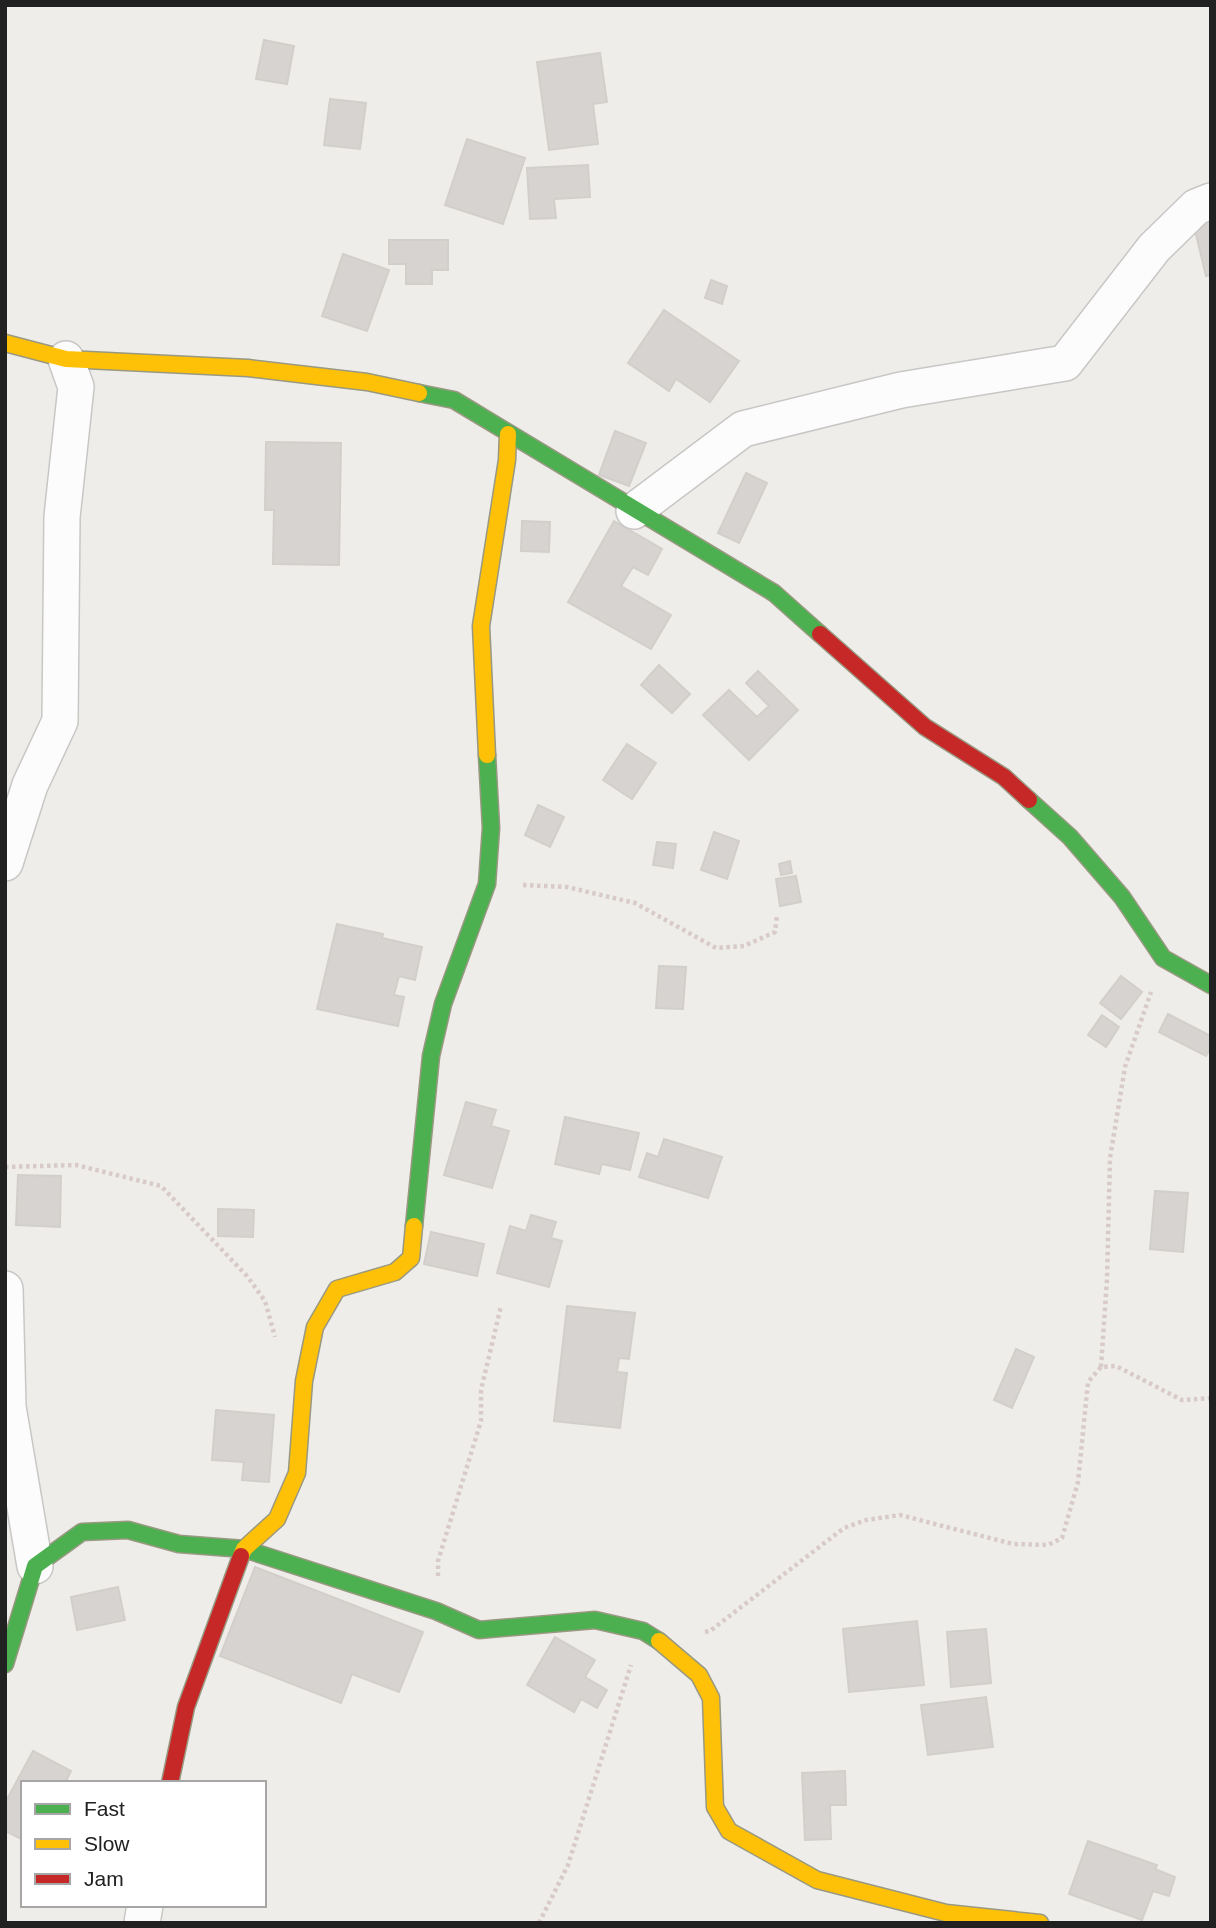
<svg xmlns="http://www.w3.org/2000/svg" width="1216" height="1928" font-family="Arial,sans-serif">
	<rect width="100%" height="100%" fill="#efedea"/>
	<g fill="#d6d3d1" stroke="#d2cfcb" stroke-width="2">
		<polygon points="264,40 294,46 287,84 256,79"/>
		<polygon points="600,53 607,102 593,104 598,144 549,150 537,62"/>
		<polygon points="330,99 366,103 360,149 324,145"/>
		<polygon points="467,139 525,158 503,224 445,205"/>
		<polygon points="588,165 590,197 554,199 556,218 530,219 527,168"/>
		<polygon points="1211,218 1211,275 1206,276 1193,222"/>
		<polygon points="389,240 448,240 448,270 432,270 432,284 406,284 406,264 389,264"/>
		<polygon points="343,254 389,270 367,331 322,316"/>
		<polygon points="711,280 727,286 722,304 705,298"/>
		<polygon points="664,310 739,361 710,402 676,379 669,391 628,363"/>
		<polygon points="615,431 646,443 629,486 599,475"/>
		<polygon points="266,442 341,443 339,565 273,564 274,510 265,510"/>
		<polygon points="746,473 767,483 739,543 718,533"/>
		<polygon points="522,521 550,522 549,552 521,551"/>
		<polygon points="614,521 662,549 648,575 633,567 621,586 671,615 651,649 568,602"/>
		<polygon points="659,665 690,694 672,713 641,685"/>
		<polygon points="758,671 798,710 749,760 703,715 729,690 757,717 769,706 746,683"/>
		<polygon points="627,744 656,763 632,799 603,780"/>
		<polygon points="538,805 564,817 550,847 525,835"/>
		<polygon points="714,832 739,841 727,879 701,870"/>
		<polygon points="657,842 676,844 673,868 653,865"/>
		<polygon points="790,861 792,873 781,875 779,864"/>
		<polygon points="796,876 801,902 780,906 776,879"/>
		<polygon points="337,924 383,934 382,938 422,947 415,980 399,976 394,995 404,997 398,1026 317,1009"/>
		<polygon points="659,966 686,967 683,1009 656,1008"/>
		<polygon points="1121,976 1142,992 1121,1019 1100,1003"/>
		<polygon points="1168,1014 1211,1036 1211,1047 1206,1056 1159,1032"/>
		<polygon points="1102,1015 1119,1027 1106,1047 1088,1035"/>
		<polygon points="466,1102 496,1110 491,1126 509,1131 492,1188 444,1175"/>
		<polygon points="565,1117 639,1133 630,1170 602,1164 599,1174 555,1164"/>
		<polygon points="664,1139 722,1157 708,1198 639,1177 647,1153 658,1157"/>
		<polygon points="18,1175 61,1176 60,1227 16,1225"/>
		<polygon points="1155,1191 1188,1193 1183,1252 1150,1249"/>
		<polygon points="218,1209 254,1210 253,1237 218,1236"/>
		<polygon points="531,1215 556,1222 551,1238 562,1241 549,1287 497,1273 510,1226 526,1231"/>
		<polygon points="431,1232 484,1244 477,1276 424,1264"/>
		<polygon points="567,1306 635,1313 629,1359 619,1358 617,1372 627,1373 620,1428 554,1421"/>
		<polygon points="1016,1349 1034,1357 1012,1408 994,1400"/>
		<polygon points="216,1410 274,1415 269,1482 242,1480 244,1462 212,1460"/>
		<polygon points="255,1567 423,1632 399,1692 352,1674 341,1703 220,1656"/>
		<polygon points="118,1587 125,1620 77,1630 71,1597"/>
		<polygon points="917,1621 924,1685 849,1692 843,1629"/>
		<polygon points="986,1629 991,1683 951,1687 947,1632"/>
		<polygon points="555,1637 595,1660 585,1677 607,1690 597,1708 581,1699 574,1712 527,1685"/>
		<polygon points="986,1697 993,1747 928,1755 921,1705"/>
		<polygon points="33,1751 71,1771 65,1783 23,1783 23,1840 5,1831 5,1803"/>
		<polygon points="845,1771 846,1805 830,1805 831,1839 805,1840 802,1773"/>
		<polygon points="1088,1841 1157,1865 1155,1869 1175,1877 1169,1896 1153,1891 1142,1920 1069,1894"/>
	</g>
	<g fill="none" stroke-linecap="round" stroke-linejoin="round">
		<defs>
			<g id="street">
				<polyline points="634,511 743,429 901,390 1065,363 1154,248 1196,207 1211,201"/>
				<polyline points="5,863 30,785 60,721 62,517 76,387 66,359"/>
				<polyline points="5,1289 8,1407 35,1566"/>
				<polyline points="142,1923 145,1905"/>
			</g>
			<g id="fast">
				<polyline points="419,393 454,400 774,593 820,634"/>
				<polyline points="1029,800 1070,837 1122,897 1163,958 1211,985"/>
				<polyline points="414,1226 431,1056 443,1004 487,884 491,828 487,755"/>
				<polyline points="5,1664 35,1566 82,1532 128,1530 179,1544 244,1549 436,1611 479,1630 595,1620 643,1631 659,1641"/>
			</g>
			<g id="slow">
				<polyline points="5,343 66,359 248,368 367,382 419,393"/>
				<polyline points="487,755 481,626 507,460 508,434"/>
				<polyline points="241,1556 244,1549 277,1519 297,1473 304,1381 315,1327 337,1289 395,1272 411,1258 414,1226"/>
				<polyline points="659,1641 699,1675 711,1698 715,1807 729,1831 817,1880 946,1913 1040,1923"/>
			</g>
			<g id="jam">
				<polyline points="820,634 925,727 1004,777 1029,800"/>
				<polyline points="170,1783 186,1707 241,1556"/>
			</g>
		</defs>
		<use href="#street" stroke="#c8c7c6" stroke-width="38"/>
		<use href="#fast" stroke="#999982" stroke-width="19"/>
		<use href="#slow" stroke="#999982" stroke-width="19"/>
		<use href="#jam" stroke="#999982" stroke-width="19"/>
		<g stroke="#d8cac9" stroke-width="4.5" stroke-dasharray="3.5 3.5" stroke-linecap="butt">
			<polyline points="523,885 567,887 635,903 716,948 744,946 775,932 777,915"/>
			<polyline points="5,1167 76,1165 161,1186 247,1276 265,1301 275,1337"/>
			<polyline points="1101,1367 1107,1279 1110,1158 1125,1067 1151,992"/>
			<polyline points="438,1576 438,1561 481,1421 481,1390 501,1306"/>
			<polyline points="705,1632 710,1631 844,1528 866,1520 900,1515 1013,1544 1048,1545 1062,1538 1078,1482 1088,1382 1101,1367 1116,1366 1182,1400 1211,1398"/>
			<polyline points="539,1923 568,1865 631,1665"/>
		</g>
		<use href="#street" stroke="#fdfcfc" stroke-width="35"/>
		<use href="#fast" stroke="#4caf50" stroke-width="16"/>
		<use href="#slow" stroke="#ffc107" stroke-width="16"/>
		<use href="#jam" stroke="#c62828" stroke-width="16"/>
	</g>
	<rect width="1216" height="1928" fill="none" stroke="#212121" stroke-width="14"/>
	<rect x="21" y="1781" width="245" height="126" fill="#ffffff" stroke="#a6a6a6" stroke-width="2"/>
	<rect x="35" y="1804" width="35" height="10" fill="#4caf50" stroke="#a6a6a6" stroke-width="2"/>
	<text x="84" y="1816" font-size="21" fill="#212121">Fast</text>
	<rect x="35" y="1839" width="35" height="10" fill="#ffc107" stroke="#a6a6a6" stroke-width="2"/>
	<text x="84" y="1851" font-size="21" fill="#212121">Slow</text>
	<rect x="35" y="1874" width="35" height="10" fill="#c62828" stroke="#a6a6a6" stroke-width="2"/>
	<text x="84" y="1886" font-size="21" fill="#212121">Jam</text>
</svg>
